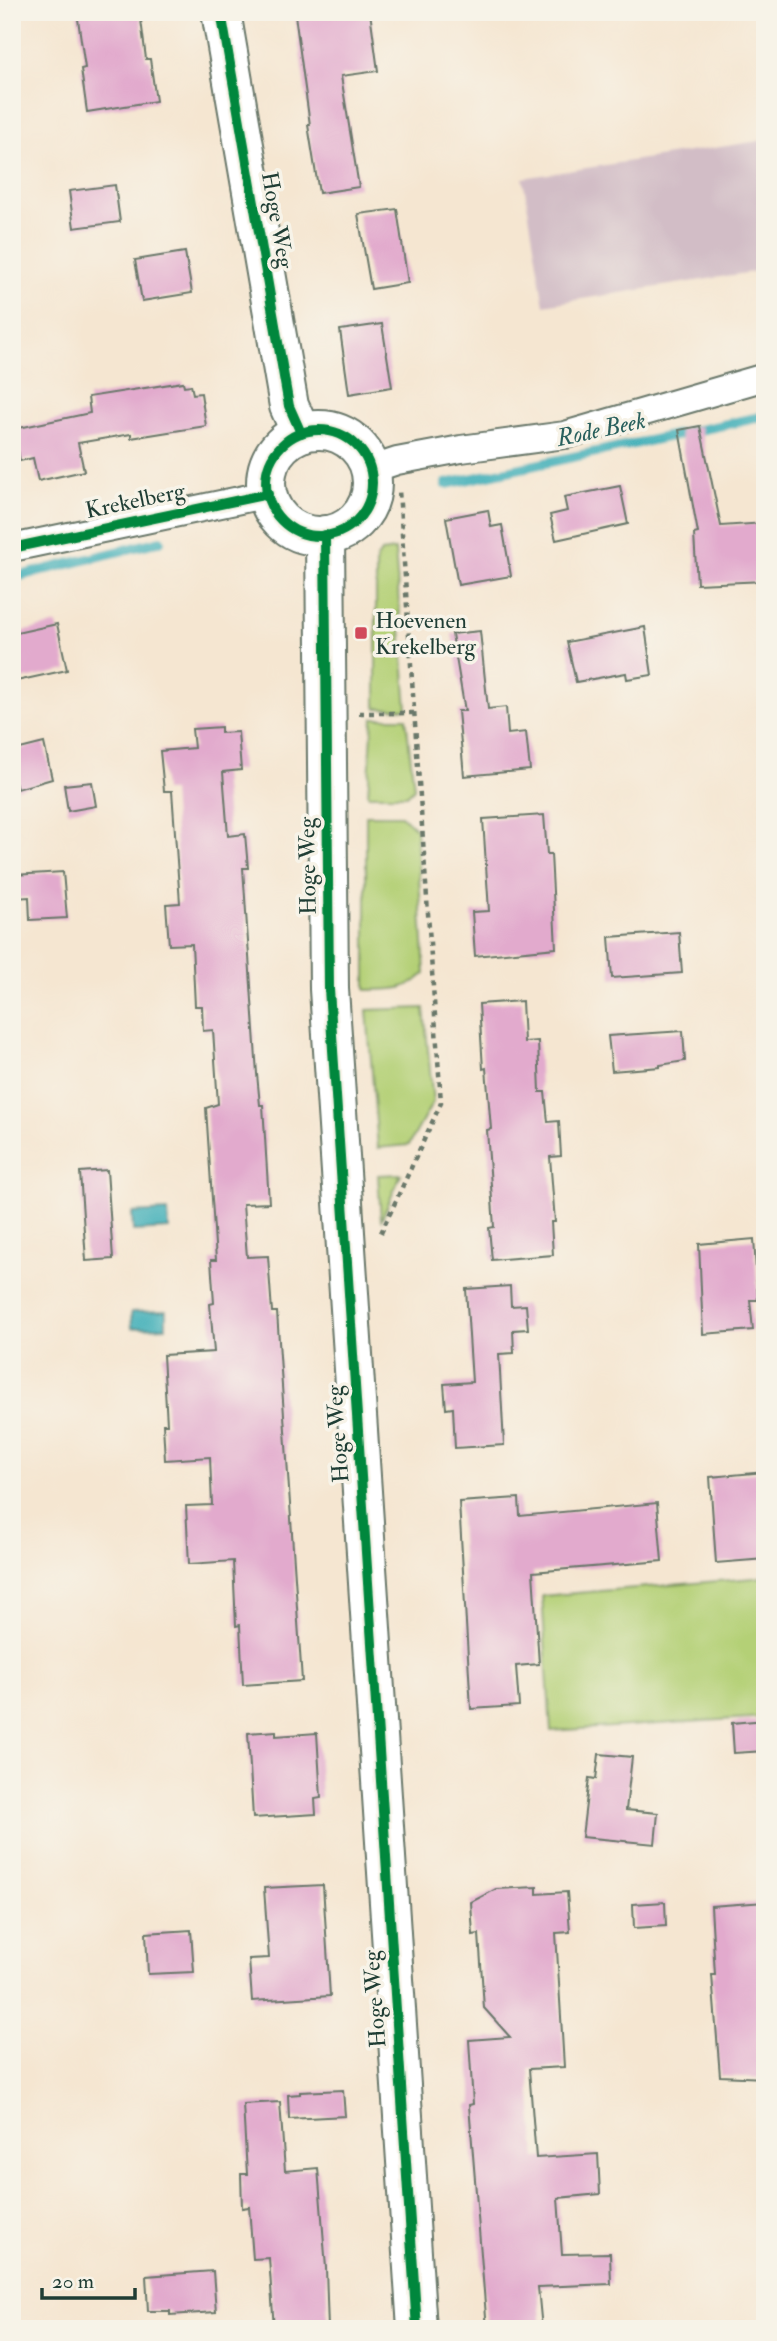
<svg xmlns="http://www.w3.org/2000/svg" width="777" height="2341" font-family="'IM FELL Double Pica',serif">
	<rect width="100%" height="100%" fill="#f7f3e8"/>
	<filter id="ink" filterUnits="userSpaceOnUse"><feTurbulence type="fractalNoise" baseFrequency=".0143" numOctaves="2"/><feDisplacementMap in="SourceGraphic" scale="14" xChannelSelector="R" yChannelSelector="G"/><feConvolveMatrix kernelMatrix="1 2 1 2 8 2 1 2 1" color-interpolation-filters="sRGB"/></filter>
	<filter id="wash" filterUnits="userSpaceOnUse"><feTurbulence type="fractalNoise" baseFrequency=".00686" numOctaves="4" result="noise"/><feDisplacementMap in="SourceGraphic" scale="28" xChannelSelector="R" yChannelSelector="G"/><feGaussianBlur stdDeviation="1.57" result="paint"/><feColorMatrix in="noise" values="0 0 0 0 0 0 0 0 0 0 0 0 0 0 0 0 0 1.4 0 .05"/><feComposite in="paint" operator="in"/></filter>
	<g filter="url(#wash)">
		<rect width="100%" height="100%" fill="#f5e6d1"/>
		<polygon fill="#d2bdc6" points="765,140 765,270 544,305 523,178"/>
		<g fill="#b4d076" stroke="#6a8655" stroke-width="2">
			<polygon points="395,550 407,709 376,708 376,560 381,552"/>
			<polygon points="373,718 406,718 414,788 407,795 368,795"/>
			<path d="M366,815H401L416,829L425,974C403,992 394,989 366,990Z"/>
			<polygon points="424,1008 433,1102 409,1145 378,1148 367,1010"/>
			<polygon points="401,1174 381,1221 378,1175"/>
			<polygon points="765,1577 765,1717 551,1731 542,1596"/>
		</g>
		<g fill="#3eaeb8" stroke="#2e7676" stroke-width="2">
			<polygon points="168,1211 169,1229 133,1231 132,1213"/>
			<polygon points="166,1311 166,1327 132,1328 131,1312"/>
		</g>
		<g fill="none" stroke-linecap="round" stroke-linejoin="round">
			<g stroke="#3eaeb8" stroke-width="10">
				<polyline points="446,484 765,416"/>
				<polyline points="12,578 160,541"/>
			</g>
		</g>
		<g id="blocks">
			<g fill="#e2aacd">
				<polygon points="77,12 140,12 146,59 150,59 156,101 87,112 81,69 85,68"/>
				<polygon points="315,12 370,12 378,71 341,76 359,187 319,193 308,125 310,125 295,15"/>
				<polygon points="115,185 120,222 74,228 69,191"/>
				<polygon points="397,209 408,283 371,289 358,214"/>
				<polygon points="185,252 192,293 142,301 135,260"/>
				<polygon points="382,324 392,387 349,394 340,330"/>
				<polygon points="183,382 184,386 191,385 193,394 201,393 206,426 131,438 131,434 78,443 84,471 38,481 33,458 20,461 14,429 90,413 88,397"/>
				<polygon points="700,426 721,526 765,523 765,581 697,584 694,534 698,533 679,430"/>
				<polygon points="620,486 628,524 556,540 550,515 567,511 564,497"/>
				<polygon points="488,510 491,527 502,525 511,576 458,585 446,518"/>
				<polygon points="57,624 67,670 12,682 12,634"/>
				<polygon points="645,627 652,675 627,679 626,673 576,682 567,642"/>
				<polygon points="480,631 488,709 506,707 508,734 526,732 530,770 464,776 458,711 465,711 452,634"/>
				<polygon points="221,727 221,733 238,732 241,770 223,772 228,836 245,834 248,868 243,868 257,1074 260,1105 263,1105 269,1203 243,1204 247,1257 268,1256 272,1312 277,1312 302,1681 243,1685 240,1625 236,1626 233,1561 189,1564 186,1506 212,1505 210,1457 165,1460 163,1424 167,1424 163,1355 214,1352 210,1304 214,1303 211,1260 216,1260 206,1108 218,1104 213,1030 203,1031 202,1006 195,1006 192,944 169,945 166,904 180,903 172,791 164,791 160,751 194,748 192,729"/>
				<polygon points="44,743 52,779 17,789 12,772 12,751"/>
				<polygon points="92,782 96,806 68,811 64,785"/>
				<polygon points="544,815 547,854 551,854 556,948 475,956 472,912 489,911 483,819"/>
				<polygon points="63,872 67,918 30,920 29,897 16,898 14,875"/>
				<polygon points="679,932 682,973 612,978 609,937"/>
				<polygon points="522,1001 524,1042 538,1041 540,1092 545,1092 548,1122 559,1121 561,1156 550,1157 555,1222 551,1222 553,1255 492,1260 489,1228 494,1227 487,1130 491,1129 486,1068 483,1069 479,1004"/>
				<polygon points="683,1031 685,1061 660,1065 660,1067 612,1071 608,1036"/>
				<polygon points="107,1170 113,1259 86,1261 80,1172"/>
				<polygon points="754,1239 758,1300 750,1300 753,1330 703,1334 699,1244"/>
				<polygon points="510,1286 511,1306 526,1305 528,1329 513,1330 514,1353 499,1354 504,1445 455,1448 453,1408 446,1409 444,1384 472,1382 466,1289"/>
				<polygon points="765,1472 765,1559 716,1563 710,1477"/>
				<polygon points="519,1498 520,1516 657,1503 662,1561 533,1572 539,1664 516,1666 519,1706 471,1709 459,1502"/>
				<polygon points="765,1720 765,1751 734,1753 732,1723"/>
				<polygon points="276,1731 276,1736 317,1733 321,1798 315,1799 316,1814 253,1818 248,1733"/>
				<polygon points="599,1754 632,1757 626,1810 658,1813 655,1844 582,1837 589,1778 596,1779"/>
				<polygon points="323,1885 330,1996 252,2001 249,1959 269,1958 264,1888"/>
				<polygon points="537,1887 537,1894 567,1892 570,1932 556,1933 564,2067 529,2069 536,2158 598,2154 600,2194 558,2198 562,2254 610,2253 611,2284 538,2287 542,2329 487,2329 469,2105 473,2104 469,2040 510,2037 484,2008 479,1934 473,1935 471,1902 496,1889"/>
				<polygon points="665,1902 666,1926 634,1928 633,1904"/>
				<polygon points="765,1902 765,2078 720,2076 712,1975 715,1975 711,1906"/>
				<polygon points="191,1930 194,1972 148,1974 146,1933"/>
				<polygon points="343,2090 345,2116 289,2119 288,2095 300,2094 300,2092"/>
				<polygon points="280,2102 285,2171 318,2168 326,2268 328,2329 274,2329 269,2258 253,2259 249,2207 242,2208 241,2174 247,2174 243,2104"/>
				<polygon points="213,2271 216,2312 170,2315 170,2311 148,2311 146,2276"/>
			</g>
		</g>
	</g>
	<g filter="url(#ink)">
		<use href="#blocks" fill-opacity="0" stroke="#6a786b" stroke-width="2"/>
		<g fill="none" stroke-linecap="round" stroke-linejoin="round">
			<defs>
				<g id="street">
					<polyline points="370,470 397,461 461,449 565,435 765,377"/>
					<polyline points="12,548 268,494"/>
				</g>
				<g id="secondary">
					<polyline points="221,12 289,406 301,433"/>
					<circle cx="319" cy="483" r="53"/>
					<polyline points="325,535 329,989 417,2329"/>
				</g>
			</defs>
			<use href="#street" stroke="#6a786b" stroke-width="30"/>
			<use href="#secondary" stroke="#6a786b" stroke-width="42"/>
			<g stroke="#6a786b" stroke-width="4.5" stroke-dasharray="5 5" stroke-linecap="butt">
				<polyline points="359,713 414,713"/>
				<polyline points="381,1233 441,1103 399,490"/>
			</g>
			<use href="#street" stroke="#fff" stroke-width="26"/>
			<use href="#secondary" stroke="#fff" stroke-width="38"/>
			<defs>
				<g id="cycleway">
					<polyline points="221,12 289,406 301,433"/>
					<circle cx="319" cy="483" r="53"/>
					<polyline points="325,535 329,989 417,2329"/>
					<polyline points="12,548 268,494"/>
				</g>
			</defs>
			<use href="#cycleway" stroke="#f7f3e8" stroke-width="15"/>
			<use href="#cycleway" stroke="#00873e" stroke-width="10"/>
		</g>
	</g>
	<rect fill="#d1495b" stroke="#f7f3e8" stroke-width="2.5" x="354" y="626" width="14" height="14" rx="3.5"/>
	<g text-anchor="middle" stroke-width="7" stroke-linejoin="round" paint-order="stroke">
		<g font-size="23" fill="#1f3d34" stroke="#f7f3e8">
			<text transform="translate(278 220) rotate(80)" y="8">Hoge Weg</text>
			<text transform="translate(135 500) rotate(-12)" y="8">Krekelberg</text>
			<text transform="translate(307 866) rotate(-91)" y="8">Hoge Weg</text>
			<text transform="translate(337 1434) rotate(-94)" y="8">Hoge Weg</text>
			<text transform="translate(374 1999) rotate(-94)" y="8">Hoge Weg</text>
		</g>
		<g font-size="23" fill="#1f3d34" stroke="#f7f3e8" text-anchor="start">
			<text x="375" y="628">Hoevenen<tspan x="375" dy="26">Krekelberg</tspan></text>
		</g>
		<g font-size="24" font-style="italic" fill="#285f5c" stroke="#f7f3e8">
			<text transform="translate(601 429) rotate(-12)" y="8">Rode Beek</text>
		</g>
	</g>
	<rect width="777" height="2341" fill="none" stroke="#f7f3e8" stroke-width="42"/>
	<path d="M42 2288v10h93v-10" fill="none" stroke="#1f3d34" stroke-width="3.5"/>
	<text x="52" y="2288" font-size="21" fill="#1f3d34" stroke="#f7f3e8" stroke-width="5" paint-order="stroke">20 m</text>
</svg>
